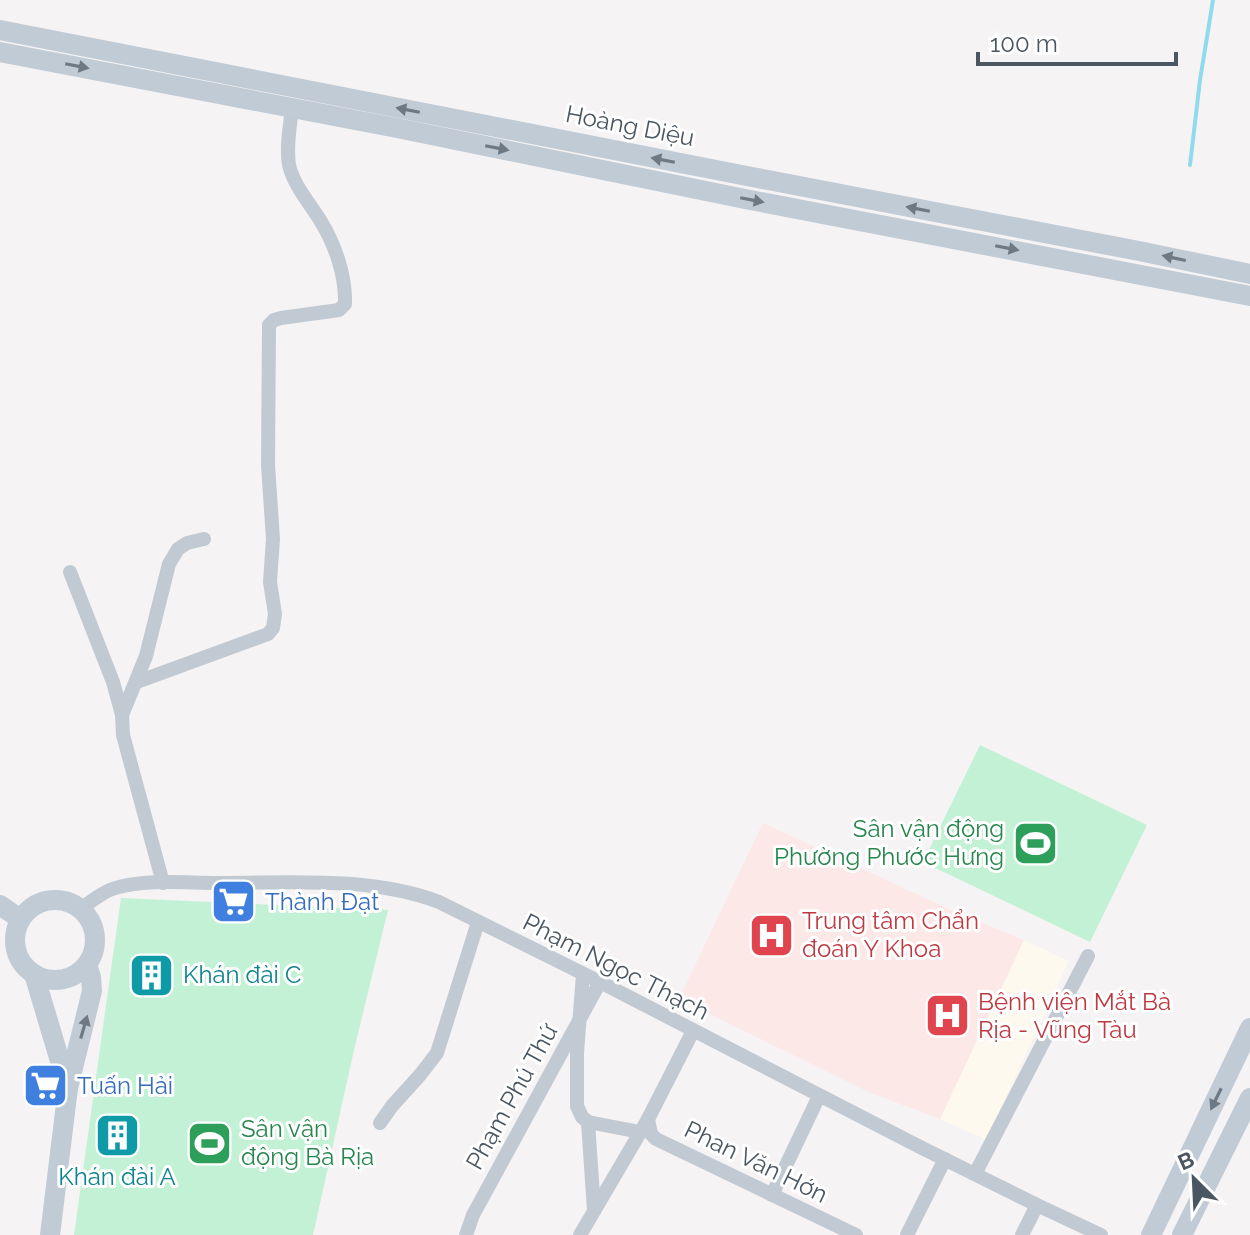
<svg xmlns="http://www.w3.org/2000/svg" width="1250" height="1235" font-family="Raleway,sans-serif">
	<rect width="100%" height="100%" fill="#f5f3f3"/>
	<polygon fill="#fdf9ef" points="1024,940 1069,961 986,1140 940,1119"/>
	<polygon fill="#fce8e6" points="763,823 955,912 1024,940 940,1119 869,1092 679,999"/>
	<g fill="#c3f1d5">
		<polygon points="980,745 1147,825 1090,942 923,862"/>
		<polygon points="121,898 388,910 354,1050 313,1235 74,1235"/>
	</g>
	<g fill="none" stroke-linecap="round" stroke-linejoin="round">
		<polyline stroke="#90daee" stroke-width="4" points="1190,165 1200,80 1213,0"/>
		<g stroke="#c1cad2" stroke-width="14">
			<polyline points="70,572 113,682 122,715"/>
			<path d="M137,682L268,634L273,628L275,614L270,582L273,539L268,465L269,325L274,320L281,318L339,310L345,304C346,276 335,244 320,220C309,202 294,186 289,165C286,146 290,127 292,108"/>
			<polyline points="163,883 123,735 122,715 146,656 169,564 178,549 187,543 204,539"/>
			<path d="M82,908C93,900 105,890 119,887C150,879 186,883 218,883C290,883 370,876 439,902L600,982L922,1148L1037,1205L1101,1235"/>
			<polyline points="583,974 577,1053 577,1106 582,1117 588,1122 594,1210"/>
			<polyline points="648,1119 651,1134 656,1139 856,1235"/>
			<polyline points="588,1122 640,1132"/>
			<polyline points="380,1123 392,1106 420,1075 437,1053 478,922"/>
			<polyline points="975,1174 1088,956"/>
			<polyline points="772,1195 819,1096"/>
			<polyline points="466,1235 473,1215 600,982"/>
			<polyline points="580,1235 648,1119 693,1031"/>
			<polyline points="907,1235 945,1159"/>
			<polyline points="1022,1235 1037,1205"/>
		</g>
		<g stroke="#c1cbd6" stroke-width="20">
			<polyline points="0,30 752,177 1139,251 1250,274"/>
			<polyline points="0,52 397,128 745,199 1250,296"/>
			<circle cx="55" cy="940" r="40"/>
			<polyline points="0,905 20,919"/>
			<polyline points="34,974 68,1088"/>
			<polyline points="50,1235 68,1088 92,991 91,977 87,965"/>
			<polyline points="1151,1235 1250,1028"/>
			<polyline points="1182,1235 1250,1098"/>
		</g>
	</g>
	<defs><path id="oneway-solid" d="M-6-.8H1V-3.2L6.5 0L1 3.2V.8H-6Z" transform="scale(2)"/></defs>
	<g fill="#6e7984">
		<use href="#oneway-solid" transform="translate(77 66) rotate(11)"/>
		<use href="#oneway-solid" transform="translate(408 110) rotate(-169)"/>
		<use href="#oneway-solid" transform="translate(497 148) rotate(11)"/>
		<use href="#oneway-solid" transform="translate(663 160) rotate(-169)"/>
		<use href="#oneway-solid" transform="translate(752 200) rotate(11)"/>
		<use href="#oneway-solid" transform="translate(918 209) rotate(-169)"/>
		<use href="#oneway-solid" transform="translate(1007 248) rotate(11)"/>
		<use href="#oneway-solid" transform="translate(1174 258) rotate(-168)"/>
		<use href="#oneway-solid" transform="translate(84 1027) rotate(-74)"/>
		<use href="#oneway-solid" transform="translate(1216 1099) rotate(116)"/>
	</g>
	<defs>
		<symbol id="stadium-square" viewBox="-11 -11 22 22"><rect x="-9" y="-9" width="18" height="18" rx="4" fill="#2e9e5b" stroke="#fff"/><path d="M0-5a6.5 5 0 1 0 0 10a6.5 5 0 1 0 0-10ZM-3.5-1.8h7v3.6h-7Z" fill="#fff"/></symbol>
		<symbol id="supermarket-square" viewBox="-11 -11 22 22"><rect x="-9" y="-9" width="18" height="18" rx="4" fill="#3f7fe0" stroke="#fff"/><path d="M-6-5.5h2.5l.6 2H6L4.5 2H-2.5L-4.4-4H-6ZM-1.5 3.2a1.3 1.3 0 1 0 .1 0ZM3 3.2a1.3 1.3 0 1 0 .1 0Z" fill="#fff"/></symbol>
		<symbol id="hospital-square" viewBox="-11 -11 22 22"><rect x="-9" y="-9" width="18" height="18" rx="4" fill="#e0444e" stroke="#fff"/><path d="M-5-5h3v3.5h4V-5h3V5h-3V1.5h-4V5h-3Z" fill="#fff"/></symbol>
		<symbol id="building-square" viewBox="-11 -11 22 22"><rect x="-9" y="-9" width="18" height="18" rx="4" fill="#0f9aa8" stroke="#fff"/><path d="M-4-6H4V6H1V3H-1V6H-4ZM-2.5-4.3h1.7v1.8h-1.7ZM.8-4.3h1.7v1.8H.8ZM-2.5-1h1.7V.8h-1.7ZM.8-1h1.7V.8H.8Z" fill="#fff"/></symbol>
	</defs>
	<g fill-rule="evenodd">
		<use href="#stadium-square" x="1010" y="818" width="51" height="51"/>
		<use href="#supermarket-square" x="208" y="876" width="51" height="51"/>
		<use href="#hospital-square" x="746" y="910" width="51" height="51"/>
		<use href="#building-square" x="126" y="950" width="51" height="51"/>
		<use href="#hospital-square" x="922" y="990" width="51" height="51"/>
		<use href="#supermarket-square" x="20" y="1060" width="51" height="51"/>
		<use href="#building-square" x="92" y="1110" width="51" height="51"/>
		<use href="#stadium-square" x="184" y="1118" width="51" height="51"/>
	</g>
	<g text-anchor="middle" stroke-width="6" stroke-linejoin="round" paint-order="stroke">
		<g font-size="24" fill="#4a5661" stroke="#fff">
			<text transform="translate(630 126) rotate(11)" y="8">Hoàng Diệu</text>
			<text transform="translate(616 967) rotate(27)" y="8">Phạm Ngọc Thạch</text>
			<text transform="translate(512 1097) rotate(-61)" y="8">Phạm Phú Thứ</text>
			<text transform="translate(756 1162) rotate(26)" y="8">Phan Văn Hớn</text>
		</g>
		<g font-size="24" fill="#27864d" stroke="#fff" text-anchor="end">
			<text x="1004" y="837">Sân vận động<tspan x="1004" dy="28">Phường Phước Hưng</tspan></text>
			<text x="241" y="1137" text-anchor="start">Sân vận<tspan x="241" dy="28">động Bà Rịa</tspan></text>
		</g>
		<g font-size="24" fill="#366cbe" stroke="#fff" text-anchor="start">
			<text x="265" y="910">Thành Đạt</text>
			<text x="77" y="1094">Tuấn Hải</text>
		</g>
		<g font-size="24" fill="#be3a42" stroke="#fff" text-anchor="start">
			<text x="802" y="929">Trung tâm Chẩn<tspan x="802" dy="28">đoán Y Khoa</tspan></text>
			<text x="978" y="1010">Bệnh viện Mắt Bà<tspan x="978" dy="28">Rịa - Vũng Tàu</tspan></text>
		</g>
		<g font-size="24" fill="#0d838f" stroke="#fff" text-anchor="start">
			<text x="183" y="983">Khán đài C</text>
			<text x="117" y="1185" text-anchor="middle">Khán đài A</text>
		</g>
	</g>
	<g transform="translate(1194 1179) rotate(336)" stroke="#ffffff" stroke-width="6" paint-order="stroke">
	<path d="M0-6L14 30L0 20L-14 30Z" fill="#4a5661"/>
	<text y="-12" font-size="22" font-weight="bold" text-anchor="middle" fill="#4a5661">B</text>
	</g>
	<path d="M978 52v12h198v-12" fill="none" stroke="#4a5661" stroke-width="4"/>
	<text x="990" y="52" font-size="24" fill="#4a5661" stroke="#ffffff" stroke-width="6" paint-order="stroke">100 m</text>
</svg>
